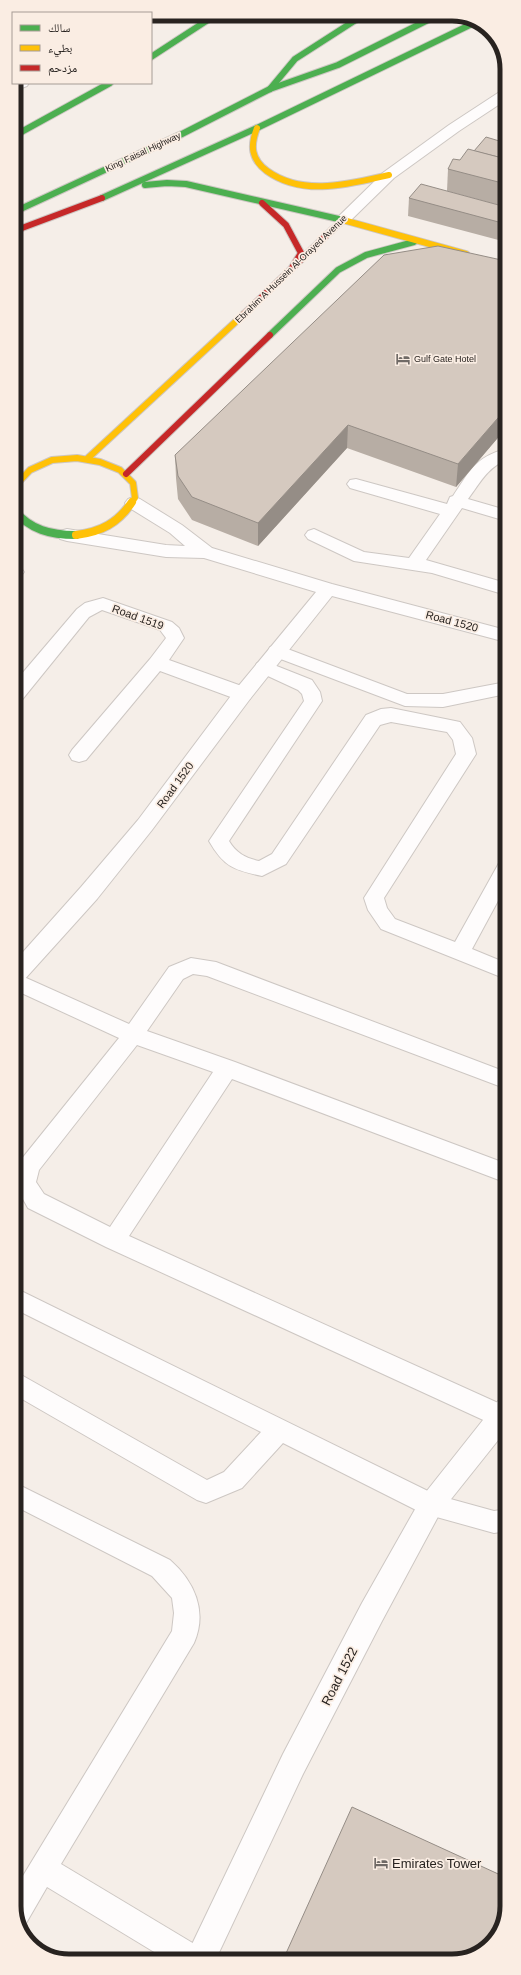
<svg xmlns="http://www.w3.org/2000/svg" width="521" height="1975" font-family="Helvetica,'Noto Naskh Arabic',sans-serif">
	<rect width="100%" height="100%" fill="#f5eee8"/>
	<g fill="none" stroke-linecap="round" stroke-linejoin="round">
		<defs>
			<g id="lane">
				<polygon points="506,90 506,100 459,131 394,178 348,223 338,223 335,220 338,217 384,172 449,125 501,91"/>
				<path d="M506,449V460C487,468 480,483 468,499L506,510V521L462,508L426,560L506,583V595L432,573L354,561L308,539L305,535L308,531L314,529L364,552L409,558L440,514L350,488L347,484L350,480L356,479L447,504L450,497L453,496C469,472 475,457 506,449Z"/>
				<polygon points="14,566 21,568 24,572 20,577 14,579"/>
				<polygon points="103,598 172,622 179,628 184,638 169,660 250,689 252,694 250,699 243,700 236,699 160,671 86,760 79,762 72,760 69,755 72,750 150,659 166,638 160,630 102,610 89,617 21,701 14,702 14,683 77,609 85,603"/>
				<polygon points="277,645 407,694 443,694 506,682 506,694 443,707 405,706 270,655 268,651 270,647"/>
				<path d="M264,661L312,680L320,692L322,701L229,841C237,854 246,858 259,861L272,854L366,715L381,709L391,708L460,722L472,738L476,754L384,898L387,908L395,919L455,942L499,863L506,861V886L472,949L506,963V979L381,929L368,910L364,898L456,754L453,740L447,732L391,722L380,725L286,864L262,876C234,870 224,867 209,841L304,701L302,694L298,690L257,671L255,667L257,663Z"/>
				<path d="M191,958L216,962L506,1072L507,1089L207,976L193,974L183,979L147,1031L235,1062L507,1164V1183L232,1079L129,1236L507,1407V1425L501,1427L492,1424L106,1247L28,1208L15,1185L17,1167L20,1161L119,1038L15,990V973L129,1024L169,967ZM137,1045L213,1072L110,1227L44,1194L36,1182L39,1170Z"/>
				<polygon points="15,1288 436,1495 494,1511 507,1509 507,1531 494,1533 422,1513 283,1443 242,1488 206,1503 197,1500 15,1395 15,1373 23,1376 207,1480 224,1472 261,1432 15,1309"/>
				<path d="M15,1483L170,1560C194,1581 208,1611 194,1643L61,1864L206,1951L210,1961H169L47,1887L25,1925L21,1927L15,1917V1889L172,1631L174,1613L172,1598L152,1576L15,1506Z"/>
			</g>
			<g id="street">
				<polygon points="14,83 29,83 27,86 14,91"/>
				<polygon points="134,497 140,499 182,525 212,548 332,584 506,630 506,642 332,596 250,699 152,830 97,899 23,981 15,983 15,961 81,887 138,820 236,689 316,592 204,558 166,557 67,541 60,539 58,535 60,531 67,529 166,545 185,546 170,533 128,507 125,503 128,499"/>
				<polygon points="507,1398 507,1429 440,1513 382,1621 303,1774 215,1961 184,1961 283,1754 362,1603 422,1497 498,1401"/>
			</g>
			<g id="fast-far1">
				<polyline points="151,57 217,14"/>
				<polyline points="270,89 295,59 365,14"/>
				<polyline points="14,136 110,83"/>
				<polyline points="145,185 167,183 186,184 343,220"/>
				<polyline points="102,198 257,128 476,22"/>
				<polyline points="14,212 182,134 270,89 338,65 440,14"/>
				<polyline points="270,335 338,270 366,255 414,242"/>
			</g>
			<path id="fast" d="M14,510C30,530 51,535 76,535"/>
			<g id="slow-far1">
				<path d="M257,128C250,146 251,159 267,171C303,197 349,184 389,175"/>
				<polyline points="332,230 343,220 466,254"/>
				<polyline points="88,458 244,314"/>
				<polyline points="14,487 30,470 52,460 77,458 100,462 120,470 133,483 135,498 131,503"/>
			</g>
			<path id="slow" d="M76,535C101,532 118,523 132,502"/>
			<g id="jam">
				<polyline points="262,203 286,225 301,253 290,271"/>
				<polyline points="14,231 102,198"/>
				<polyline points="244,314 332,230"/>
				<polyline points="126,474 270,335"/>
			</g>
		</defs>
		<use href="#lane" stroke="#cdc7c3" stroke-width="2"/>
		<use href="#street" stroke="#cdc7c3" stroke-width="2"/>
		<use href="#fast-far1" stroke="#cdc7c3" stroke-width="8"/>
		<use href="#fast" stroke="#cdc7c3" stroke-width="10"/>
		<use href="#slow-far1" stroke="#cdc7c3" stroke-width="8"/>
		<use href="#slow" stroke="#cdc7c3" stroke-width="10"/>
		<use href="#jam" stroke="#cdc7c3" stroke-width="8"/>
		<use href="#lane" fill="#fefcfc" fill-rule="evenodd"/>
		<use href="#street" fill="#fefcfc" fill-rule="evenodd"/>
		<use href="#fast-far1" stroke="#4caf50" stroke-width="6"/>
		<use href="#fast" stroke="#4caf50" stroke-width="8"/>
		<use href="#slow-far1" stroke="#ffc107" stroke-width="6"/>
		<use href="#slow" stroke="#ffc107" stroke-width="8"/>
		<use href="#jam" stroke="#c62828" stroke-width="6"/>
	</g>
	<g fill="#b7ada4">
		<polygon points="506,143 506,207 447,191 448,169 460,160"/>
		<polygon points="409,198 506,207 506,242 408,216"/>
		<polygon points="506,261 506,435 502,433 456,487 347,448 258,546 192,520 178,499 176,478 175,455"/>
	</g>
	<g fill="#958d86">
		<polygon points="504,411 502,433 456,487 458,464"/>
		<polygon points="348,425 347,448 258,546 258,523"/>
	</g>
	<g fill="#d5c9bf" stroke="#958d86">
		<polygon points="486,137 506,143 506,159 474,151"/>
		<polygon points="468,149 506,159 506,184 448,169 453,159 460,160"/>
		<polygon points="421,184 506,207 506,224 409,198"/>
		<polygon points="438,246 506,261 506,411 504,411 458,464 348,425 258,523 192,497 178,476 175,455 384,255"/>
		<polygon points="352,1807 507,1878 507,1906 496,1940 463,1960 283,1960"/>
	</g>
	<defs>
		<symbol id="hotel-bare" viewBox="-9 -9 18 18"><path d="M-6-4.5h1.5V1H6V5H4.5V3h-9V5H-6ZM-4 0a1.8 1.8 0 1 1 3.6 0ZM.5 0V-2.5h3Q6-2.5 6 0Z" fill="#706a66" stroke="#faede3" stroke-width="2.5" paint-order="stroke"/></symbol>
	</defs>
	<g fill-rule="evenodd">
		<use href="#hotel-bare" x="393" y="349" width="20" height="20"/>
		<use href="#hotel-bare" x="371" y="1853" width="20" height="20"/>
	</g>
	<g text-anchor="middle" stroke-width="3.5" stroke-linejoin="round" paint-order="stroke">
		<g font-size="9" fill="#282320" stroke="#faede3">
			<text transform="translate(143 152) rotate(-25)" y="3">King Faisal Highway</text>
			<text transform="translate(291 269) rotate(-44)" y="3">Ebrahim A Hussein Al-Orayed Avenue</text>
		</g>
		<g font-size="9" fill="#282320" stroke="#faede3" text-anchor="start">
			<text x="414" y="362">Gulf Gate Hotel</text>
		</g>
		<g font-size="11" fill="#282320" stroke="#faede3">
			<text transform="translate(138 617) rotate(20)" y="4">Road 1519</text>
			<text transform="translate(452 621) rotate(15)" y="4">Road 1520</text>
			<text transform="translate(175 785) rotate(-54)" y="4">Road 1520</text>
		</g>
		<g font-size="13" fill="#282320" stroke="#faede3">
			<text transform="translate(339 1676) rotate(-63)" y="5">Road 1522</text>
		</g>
		<g font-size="13" fill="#282320" stroke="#faede3" text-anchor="start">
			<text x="392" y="1868">Emirates Tower</text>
		</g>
	</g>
	<path d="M0 0H521V1975H0ZM69 21H452A48 48 0 0 1 500 69V1906A48 48 0 0 1 452 1954H69A48 48 0 0 1 21 1906V69A48 48 0 0 1 69 21Z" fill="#faede3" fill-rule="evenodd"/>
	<path fill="none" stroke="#282320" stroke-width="5" d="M69 21H452A48 48 0 0 1 500 69V1906A48 48 0 0 1 452 1954H69A48 48 0 0 1 21 1906V69A48 48 0 0 1 69 21Z"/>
	<rect x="12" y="12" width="140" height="72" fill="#faede3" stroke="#a69c95"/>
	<rect x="20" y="25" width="20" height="6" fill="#4caf50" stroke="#a69c95"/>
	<text x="48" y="32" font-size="12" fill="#282320">سالك</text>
	<rect x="20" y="45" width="20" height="6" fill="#ffc107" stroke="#a69c95"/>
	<text x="48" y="52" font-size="12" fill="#282320">بطيء</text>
	<rect x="20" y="65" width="20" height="6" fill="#c62828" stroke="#a69c95"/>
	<text x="48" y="72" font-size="12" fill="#282320">مزدحم</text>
</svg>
